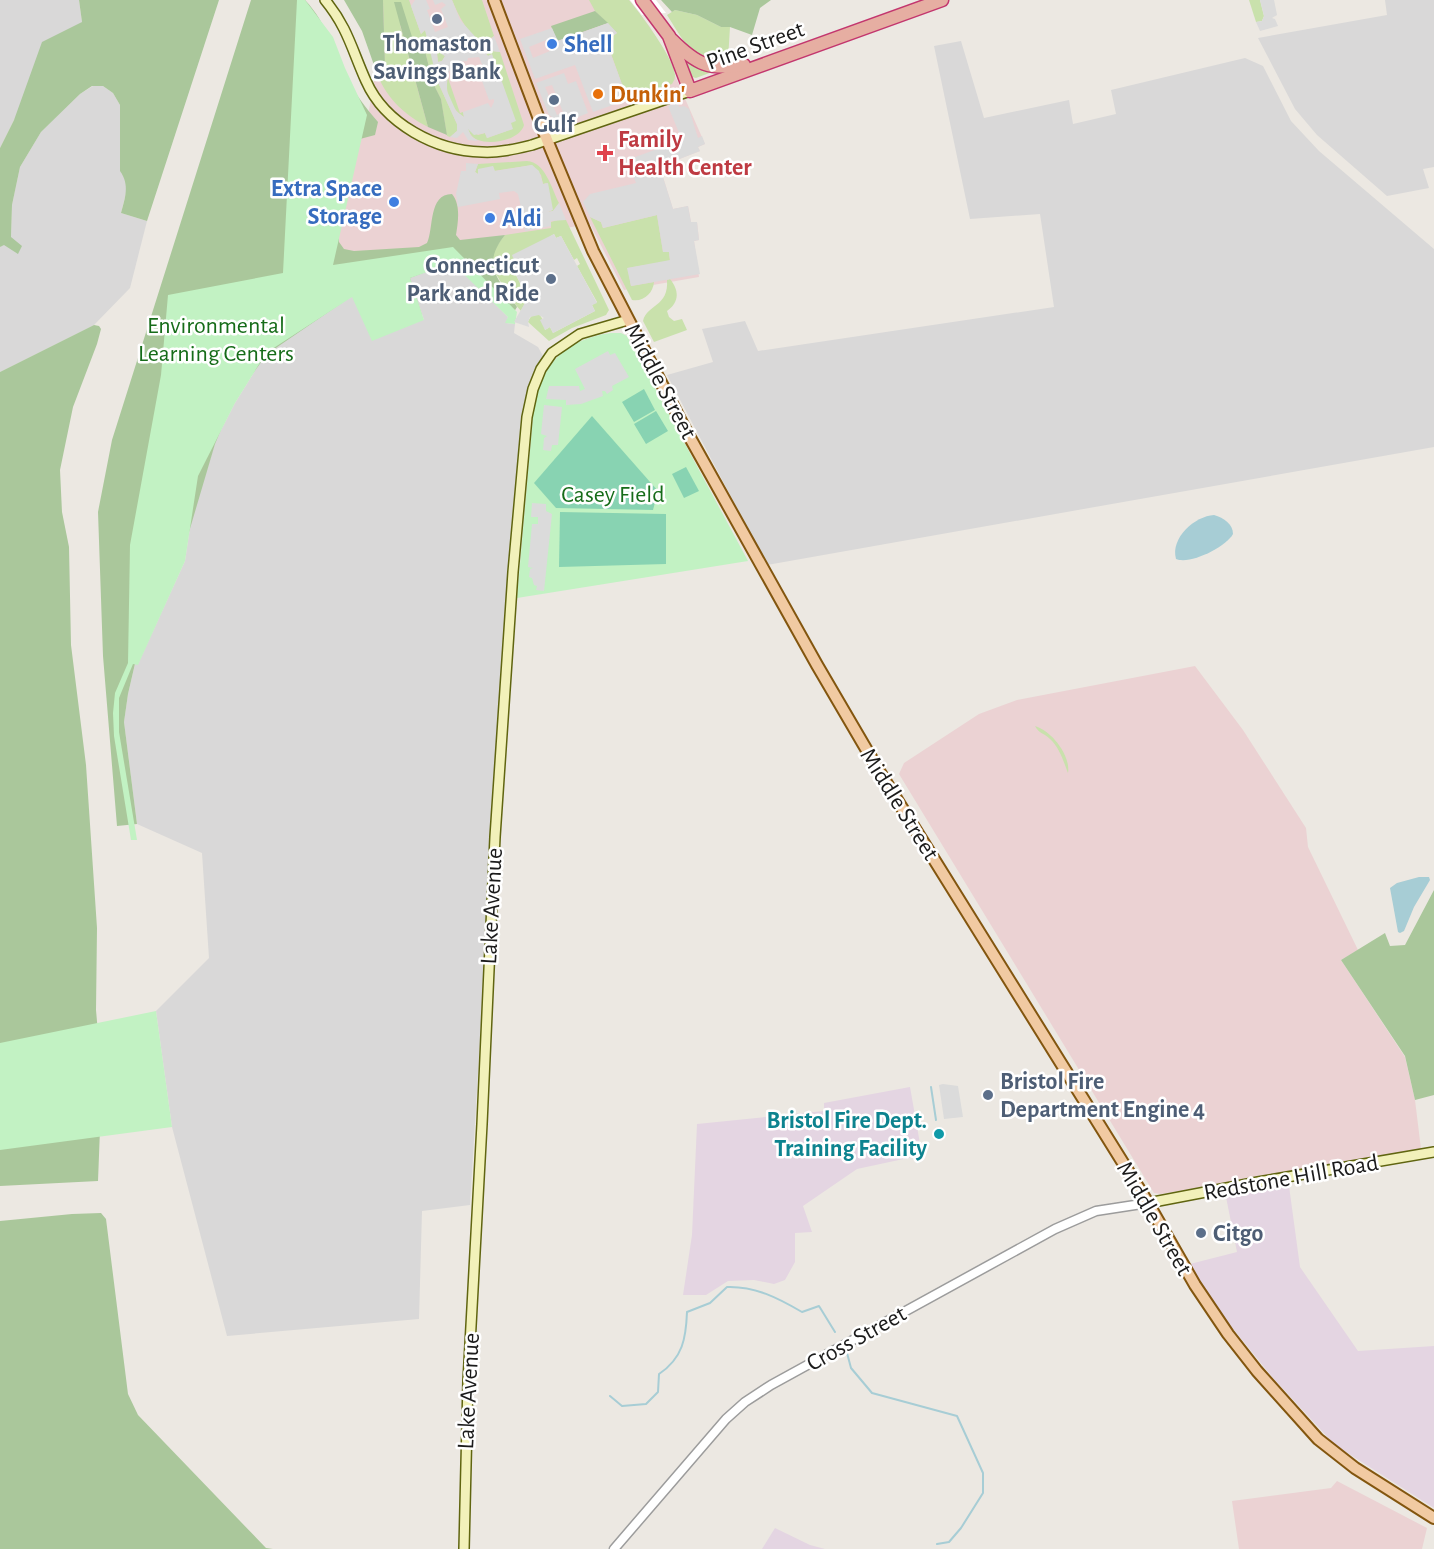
<svg xmlns="http://www.w3.org/2000/svg" width="1434" height="1549" font-family="'Alegreya Sans',sans-serif">
	<rect width="100%" height="100%" fill="#ece8e2"/>
	<g fill="#d9d8d8">
		<polygon points="0,0 79,0 82,22 14,120 0,148"/>
		<polygon points="1385,0 1434,0 1434,167 1423,169 1429,188 1387,196 1317,135 1295,109 1258,38 1387,15"/>
		<polygon points="961,41 984,118 1069,100 1073,124 1116,114 1111,90 1245,58 1263,66 1291,121 1319,151 1434,249 1434,447 767,565 667,375 713,362 702,329 745,321 758,351 1054,307 1040,214 970,219 934,46"/>
		<polygon points="93,86 103,86 113,93 120,105 127,189 121,213 147,221 130,288 94,325 0,372 0,247 11,238 12,205 20,167 41,132 80,94"/>
		<polygon points="453,262 508,317 506,323 515,324 514,333 538,347 543,356 535,368 521,418 510,546 470,1205 422,1211 419,1319 227,1336 172,1127 156,1011 209,958 202,853 137,824 124,722 128,694 135,664 138,664 185,561 191,521 216,440 235,403 266,353 352,296 424,320 410,278"/>
	</g>
	<g fill="#ebd2d3">
		<polygon points="374,0 629,0 650,27 665,53 705,144 698,147 700,151 664,165 666,172 662,174 673,209 688,206 691,222 697,222 699,240 694,241 699,277 624,290 590,224 428,250 333,252 355,134 366,126 378,61"/>
		<polygon points="1195,666 1243,730 1306,828 1308,847 1358,950 1341,960 1405,1057 1415,1100 1421,1149 1161,1194 1154,1193 899,774 904,763 979,714 1017,700"/>
		<polygon points="1337,1481 1427,1528 1422,1549 1239,1549 1232,1501 1331,1488"/>
	</g>
	<g fill="#e4d5e2">
		<polygon points="910,1087 922,1155 857,1169 803,1206 812,1232 795,1233 795,1262 785,1280 774,1284 754,1280 728,1281 706,1295 683,1295 692,1235 697,1124 824,1111 824,1103"/>
		<polygon points="1289,1186 1300,1267 1358,1351 1434,1346 1434,1508 1335,1445 1273,1378 1218,1310 1190,1264 1237,1252 1226,1197"/>
		<polygon points="775,1528 810,1545 825,1549 762,1549"/>
	</g>
	<g fill="#c9e1ac">
		<path d="M383,0H409L421,34L425,30L429,41L437,80L457,124V131L450,137L447,136L441,99L433,83L422,39L413,40L400,25L428,127C403,114 384,96 375,68L385,65Z"/>
		<path d="M452,0H482L494,36L483,43C467,33 459,17 452,0Z"/>
		<path d="M589,0H629C640,13 674,58 675,75C675,79 674,80 672,84L627,98L606,40L617,33L595,11Z"/>
		<polygon points="1249,0 1260,0 1264,16 1262,21 1256,22"/>
		<path d="M675,10L697,15L721,27H730L728,60C693,64 683,40 667,15Z"/>
		<polygon points="458,37 466,39 470,47 461,45 441,53 445,56 442,61 438,62 436,45 439,49 459,42"/>
		<path d="M492,51L500,52L524,125C520,140 492,145 478,140C471,138 469,131 466,126L478,135L485,133L487,138L512,129L491,55L488,56L486,54Z"/>
		<polygon points="681,57 699,68 712,72 696,78 692,77"/>
		<path d="M448,78L460,113L463,112L464,117C452,110 444,92 448,78Z"/>
		<path d="M527,161C545,162 551,187 559,203L553,211L548,212L552,210L547,183L543,184L541,175L532,165L494,171L493,166L478,174L475,172L478,164Z"/>
		<path d="M657,215L663,252H669L670,261L628,268L631,286L654,282C653,293 644,302 632,300L590,217L601,222L603,228Z"/>
		<path d="M561,219L566,220L609,310L606,315L572,328L549,341L528,322C536,305 544,317 545,330L550,327L553,333L595,311L592,305L597,302L577,266L580,264L577,258L574,260L561,236L556,238L554,234L510,263L525,293L528,291L530,294L521,311C514,304 510,295 504,287C489,263 486,259 505,235L551,228V222Z"/>
		<path d="M670,279C679,290 680,302 667,311L669,317L674,321L682,319L687,330L654,342L643,321C647,304 669,307 667,280Z"/>
		<path d="M1035,726C1052,731 1071,756 1068,773C1064,763 1060,748 1050,739C1044,733 1039,734 1035,726Z"/>
	</g>
	<g fill="#aac79b">
		<path d="M79,0H219L147,221L121,213C125,198 130,185 120,171V105L113,93L103,86H92L80,94L41,132L20,167L12,205L11,237L22,246L18,254L4,245L0,247V148L14,120L42,42L82,22Z"/>
		<path d="M251,0H305C328,24 332,51 347,79C356,95 366,108 378,122L375,135L360,139L339,230V242L344,249L354,251L419,247L427,243C434,229 428,194 452,194C461,205 458,222 456,235L460,240L505,235C480,267 499,278 517,307L512,315L476,280L452,262L410,278L422,315L352,296L267,354L233,401L215,444L184,549L140,642L128,694L124,722L137,824L117,826L103,656L98,512L112,440Z"/>
		<polygon points="344,0 383,0 385,65 375,68 362,31"/>
		<polygon points="661,0 771,0 760,8 752,35 730,27 721,27 697,15 675,10 672,12"/>
		<polygon points="394,2 401,2 413,40 422,39 433,83 441,99 447,135 428,127"/>
		<polygon points="595,11 608,23 557,41 551,26"/>
		<polygon points="94,325 99,326 101,329 97,344 73,407 60,470 62,512 69,547 71,645 86,765 97,928 96,1010 102,1078 98,1181 0,1186 0,372"/>
		<polygon points="1434,890 1434,1095 1415,1100 1405,1056 1341,960 1385,933 1390,946 1405,945"/>
		<polygon points="101,1213 106,1219 128,1394 138,1415 266,1548 273,1549 0,1549 0,1221 72,1214"/>
	</g>
	<g fill="#c2f2c3">
		<polygon points="297,0 305,0 333,37 345,68 367,115 333,265 453,247 517,312 515,324 505,323 508,317 452,263 410,278 424,320 372,341 352,297 266,353 235,403 198,476 185,561 138,665 133,664 119,698 119,732 137,840 131,840 114,736 113,713 115,693 128,663 130,545 161,375 168,295 283,273"/>
		<path d="M611,333H621L627,336L748,561L517,598L534,405C543,362 567,339 611,333Z"/>
		<polygon points="156,1011 172,1127 0,1150 0,1043"/>
	</g>
	<g fill="#88d3b2">
		<polygon points="644,389 655,410 634,422 622,402"/>
		<polygon points="656,411 668,431 646,444 634,424"/>
		<polygon points="592,416 658,491 653,510 556,508 534,483"/>
		<polygon points="686,467 699,491 684,498 672,474"/>
		<polygon points="560,512 666,514 666,564 559,567"/>
	</g>
	<g fill="#dbdbdb" fill-rule="evenodd">
		<path d="M415,0H426L430,9L427,10L435,32L448,27L441,9L446,5L442,2L435,5L433,0H452L460,20L481,43L490,41L494,36L500,52L492,51L486,54L488,56L492,54L516,121L511,123L513,129L487,138L485,133L474,135L468,129L471,136L478,141L468,140L463,132L457,138L450,137L457,131V124L437,80L425,30L421,34L411,6ZM458,37L466,39L471,44L470,47L462,45L440,53L445,56L442,61L438,62L436,46L439,50L459,42ZM479,57L483,67L478,70L489,100L494,99V102L491,108L488,103L463,112L464,117L456,111L447,91V77L449,71L456,69V62L467,61L468,58Z"/>
		<polygon points="1260,0 1274,0 1277,15 1272,18 1275,19 1278,26 1260,31 1256,22 1262,21 1264,16"/>
		<path d="M608,23L617,33L606,41L627,98L624,101L593,112L575,65L535,79L520,39L552,28L558,41ZM546,40L550,51L533,58L529,47Z"/>
		<path d="M564,73L568,84L576,81L588,113L566,122H559L549,115L536,83ZM552,85L563,112L557,115L545,87Z"/>
		<polygon points="678,103 679,107 684,106 689,109 698,138 702,136 705,144 698,147 700,151 664,165 666,172 662,174 673,209 688,206 691,222 697,222 699,240 694,241 700,274 631,286 627,268 670,260 669,252 663,252 657,215 603,228 601,222 590,217 583,202 590,194 636,183 627,160 682,140 668,106"/>
		<polygon points="466,163 478,164 475,172 478,174 478,169 493,166 495,171 532,165 539,171 543,184 548,183 553,210 547,212 553,211 559,203 566,220 551,221 551,226 525,231 524,225 519,226 517,213 522,212 518,194 514,191 499,193 500,199 458,207 456,194 461,171 466,171"/>
		<polygon points="554,234 556,238 561,236 597,303 592,305 595,311 553,333 550,327 545,330 540,320 544,318 539,315 530,317 528,322 529,327 514,322 530,294 528,292 525,293 510,263 514,260 512,255"/>
		<polygon points="608,351 610,355 615,353 629,377 612,386 613,390 607,394 605,391 602,391 603,396 581,404 566,405 566,400 546,399 549,386 579,386 580,391 585,389 575,369"/>
		<polygon points="544,405 562,407 558,445 552,445 551,451 543,450 544,438 547,436 541,434"/>
		<polygon points="532,503 546,504 546,511 552,514 544,591 536,590 537,586 534,585 532,578 529,577 530,569 533,568 528,567 532,524 538,524 538,517 531,517"/>
		<polygon points="943,1084 958,1086 963,1117 944,1119 939,1085"/>
	</g>
	<g fill="#a7cdd5">
		<path d="M1214,515C1224,518 1233,524 1233,534C1226,547 1190,565 1176,559C1170,538 1195,516 1214,515Z"/>
		<polygon points="1419,877 1429,877 1430,880 1414,907 1404,931 1400,933 1398,932 1390,888 1397,883"/>
	</g>
	<polygon fill="#fff" points="630,0 656,0 666,13 642,15"/>
	<g fill="none" stroke-linecap="round" stroke-linejoin="round">
		<g stroke="#a7cdd5" stroke-width="2">
			<polyline points="931,1087 936,1120"/>
			<polyline points="847,1353 851,1368 872,1393 957,1416 983,1473 983,1493 961,1528 949,1542 937,1544"/>
			<path d="M610,1396L622,1406L646,1404L658,1392L659,1374C683,1358 686,1338 687,1312L710,1303L727,1287C755,1286 778,1298 802,1312L819,1306L835,1332"/>
		</g>
		<defs>
			<polyline id="tertiary" points="614,1549 726,1419 745,1402 771,1385 1055,1229 1096,1211 1148,1203"/>
			<g id="secondary">
				<path d="M325,0C348,28 352,50 366,81C385,124 436,151 482,152C499,153 515,149 532,145L690,91"/>
				<polyline points="1148,1203 1258,1182 1434,1152"/>
				<polyline points="464,1549 468,1381 482,1124 495,837 513,572 527,417 533,389 541,369 552,353 580,334 628,320"/>
			</g>
			<polyline id="primary" points="494,0 547,140 593,251 684,427 817,665 879,771 1148,1203 1195,1285 1228,1334 1257,1371 1318,1439 1355,1468 1434,1518"/>
			<g id="trunk">
				<polyline points="642,0 669,36 690,91 942,0"/>
				<path d="M672,40C697,65 709,70 744,65"/>
			</g>
		</defs>
		<use href="#tertiary" stroke="#9c9c9c" stroke-width="11"/>
		<use href="#secondary" stroke="#606510" stroke-width="12"/>
		<use href="#primary" stroke="#83560f" stroke-width="14"/>
		<use href="#trunk" stroke="#c3366e" stroke-width="15"/>
		<use href="#tertiary" stroke="#fff" stroke-width="8"/>
		<use href="#secondary" stroke="#f2f1ba" stroke-width="9"/>
		<use href="#primary" stroke="#f1caa2" stroke-width="10"/>
		<use href="#trunk" stroke="#e6aea2" stroke-width="12"/>
	</g>
	<g fill="#5c6f8a" stroke="#fff" stroke-width="2">
		<circle cx="437" cy="19" r="6"/>
		<circle cx="554" cy="100" r="6"/>
		<circle cx="551" cy="279" r="6"/>
		<circle cx="988" cy="1095" r="6"/>
		<circle cx="1201" cy="1233" r="6"/>
	</g>
	<g fill="#3f7fe0" stroke="#fff" stroke-width="2">
		<circle cx="552" cy="44" r="6"/>
		<circle cx="394" cy="202" r="6"/>
		<circle cx="490" cy="218" r="6"/>
	</g>
	<circle fill="#e8710a" stroke="#fff" stroke-width="2" cx="598" cy="94" r="6"/>
	<path fill="#e0444e" stroke="#fff" stroke-width="2" d="M602 144h6v6h6v6h-6v6h-6v-6h-6v-6h6z"/>
	<circle fill="#0f9aa8" stroke="#fff" stroke-width="2" cx="939" cy="1134" r="6"/>
	<g text-anchor="middle" stroke-width="5" stroke-linejoin="round" paint-order="stroke">
		<g font-size="24" font-weight="bold" fill="#4e5e75" stroke="#fff">
			<text x="437" y="51">Thomaston<tspan x="437" dy="28">Savings Bank</tspan></text>
			<text x="554" y="132">Gulf</text>
			<text x="539" y="273" text-anchor="end">Connecticut<tspan x="539" dy="28">Park and Ride</tspan></text>
			<text x="1000" y="1089" text-anchor="start">Bristol Fire<tspan x="1000" dy="28">Department Engine 4</tspan></text>
			<text x="1213" y="1241" text-anchor="start">Citgo</text>
		</g>
		<g font-size="24" font-weight="bold" fill="#366cbe" stroke="#fff" text-anchor="start">
			<text x="564" y="52">Shell</text>
			<text x="382" y="196" text-anchor="end">Extra Space<tspan x="382" dy="28">Storage</tspan></text>
			<text x="502" y="226">Aldi</text>
		</g>
		<g font-size="24" fill="#1b1b1b" stroke="#fff">
			<text transform="translate(755 45) rotate(-20)" y="8">Pine Street</text>
			<text transform="translate(661 381) rotate(62)" y="8">Middle Street</text>
			<text transform="translate(900 804) rotate(58)" y="8">Middle Street</text>
			<text transform="translate(491 906) rotate(-87)" y="8">Lake Avenue</text>
			<text transform="translate(1291 1177) rotate(-10)" y="8">Redstone Hill Road</text>
			<text transform="translate(1155 1218) rotate(60)" y="8">Middle Street</text>
			<text transform="translate(856 1338) rotate(-29)" y="8">Cross Street</text>
			<text transform="translate(468 1391) rotate(-87)" y="8">Lake Avenue</text>
		</g>
		<g font-size="24" font-weight="bold" fill="#c56008" stroke="#fff" text-anchor="start">
			<text x="610" y="102">Dunkin'</text>
		</g>
		<g font-size="24" font-weight="bold" fill="#be3a42" stroke="#fff" text-anchor="start">
			<text x="618" y="147">Family<tspan x="618" dy="28">Health Center</tspan></text>
		</g>
		<g font-size="24" fill="#166c19" stroke="#fff">
			<text x="216" y="333">Environmental<tspan x="216" dy="28">Learning Centers</tspan></text>
			<text x="613" y="502">Casey Field</text>
		</g>
		<g font-size="24" font-weight="bold" fill="#0d838f" stroke="#fff" text-anchor="end">
			<text x="927" y="1128">Bristol Fire Dept.<tspan x="927" dy="28">Training Facility</tspan></text>
		</g>
	</g>
</svg>
